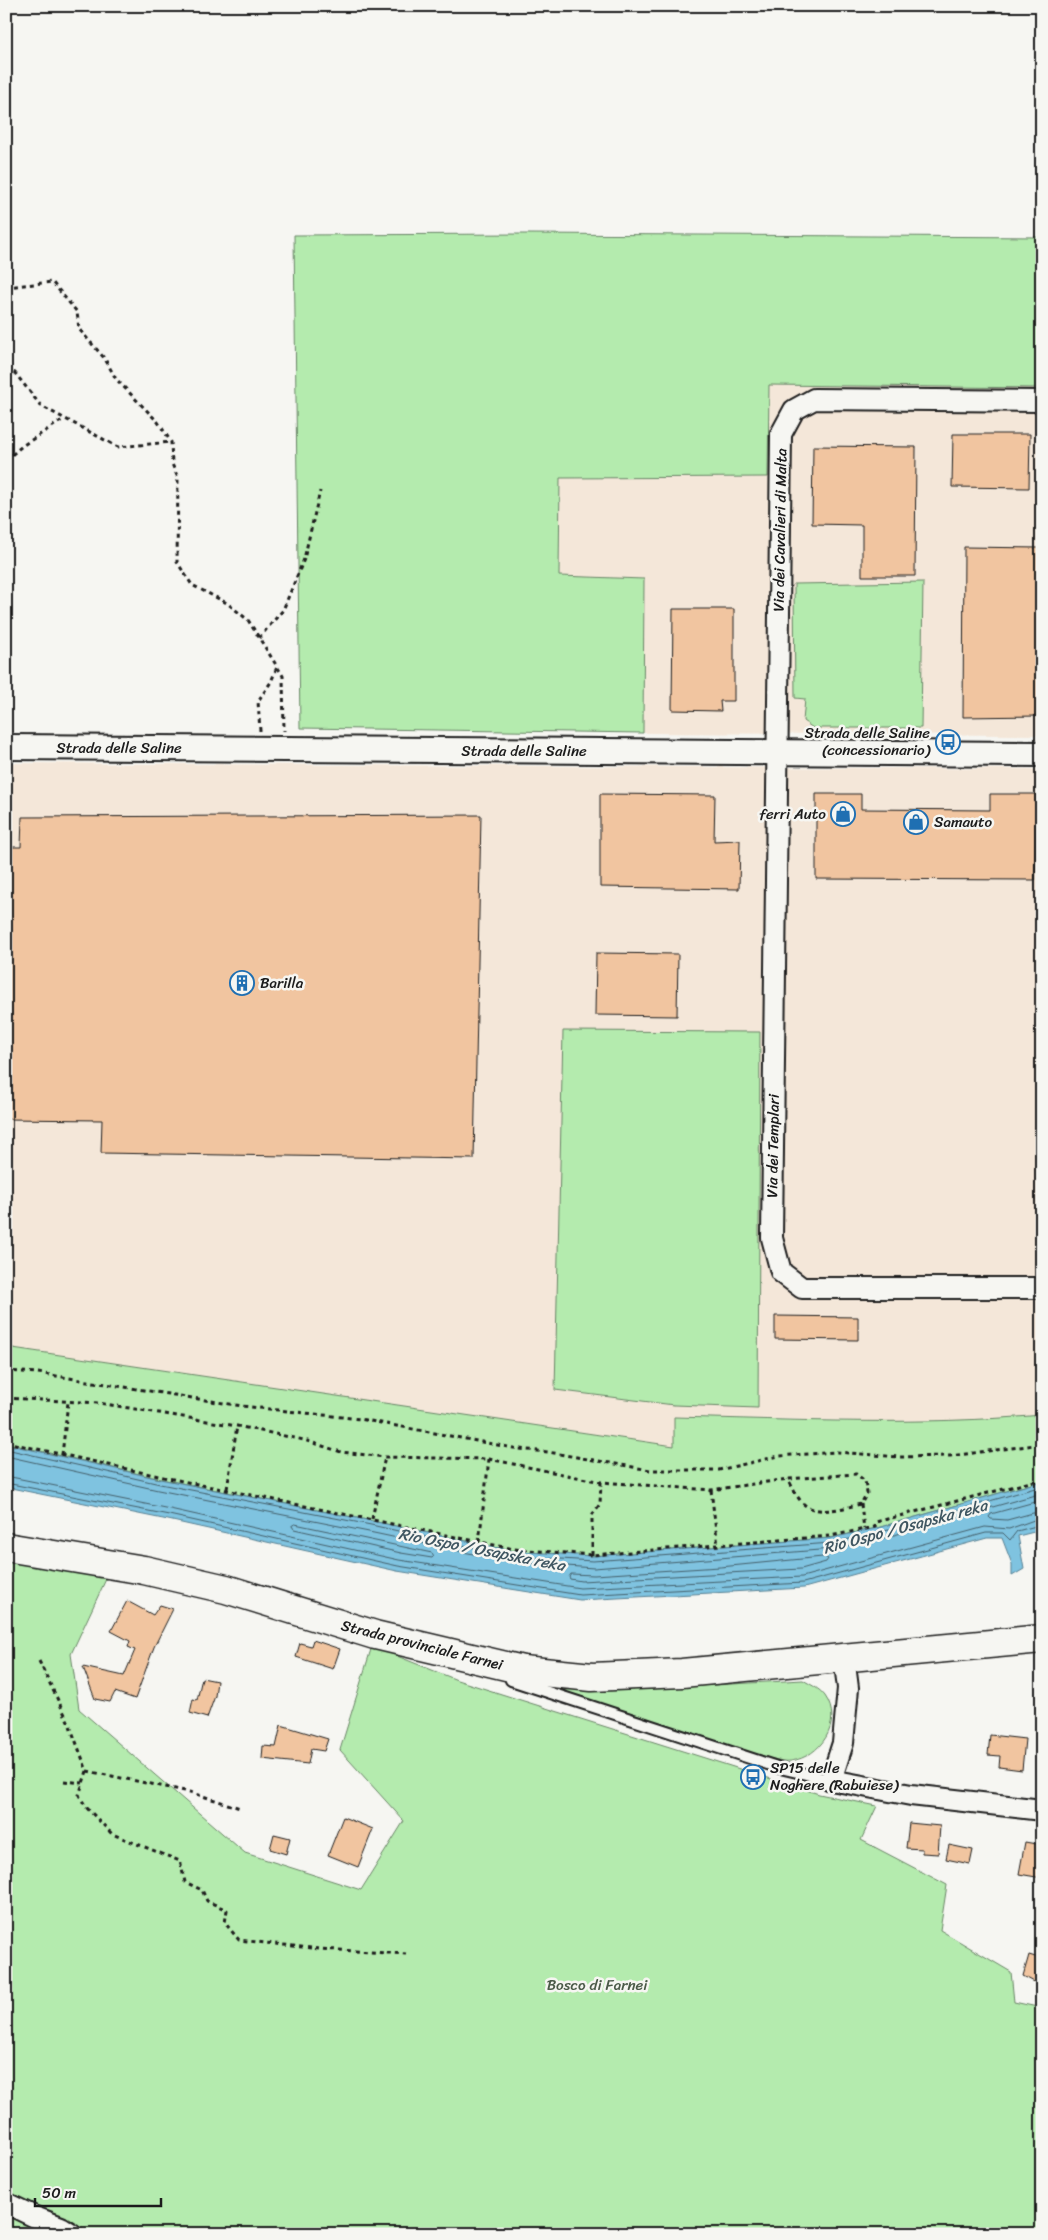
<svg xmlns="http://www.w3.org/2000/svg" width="1048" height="2240" font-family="Sriracha,sans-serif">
	<rect width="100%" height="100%" fill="#f6f6f2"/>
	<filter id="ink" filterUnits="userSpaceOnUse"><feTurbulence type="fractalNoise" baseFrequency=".02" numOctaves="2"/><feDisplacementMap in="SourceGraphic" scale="10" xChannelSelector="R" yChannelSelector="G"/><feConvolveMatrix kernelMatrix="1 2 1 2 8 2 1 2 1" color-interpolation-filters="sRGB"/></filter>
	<g filter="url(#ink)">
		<g fill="#f4e7d9" fill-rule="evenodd">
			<polygon points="768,385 1042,388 1042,735 643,733 644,579 559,576 560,478 768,477"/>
			<path d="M6,763L1042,769V1415L1000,1419L892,1422L675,1417V1446L6,1347ZM555,1383L674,1405L555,1390Z"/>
		</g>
		<g fill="#b4ebae" stroke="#688465">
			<polygon points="528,234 1042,237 1042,388 769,385 768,477 560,478 559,576 644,579 643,733 300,728 294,235"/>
			<polygon points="923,582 921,728 813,728 803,721 805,699 795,698 794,584"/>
			<polygon points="563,1031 760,1032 758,1408 674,1405 555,1390"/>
			<path d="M6,1347L674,1446V1417C797,1420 919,1426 1042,1415V1481L877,1528L830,1538L593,1556L557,1555L513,1551L372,1521L161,1479L6,1443Z"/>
			<polygon points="6,1561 107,1577 71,1654 79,1709 245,1853 361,1890 404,1821 340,1750 372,1646 457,1680 819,1794 877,1806 861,1840 947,1885 940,1930 1011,1972 1014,2002 1042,2008 1042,2234 6,2234"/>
			<path d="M803,1680C811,1685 819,1688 825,1696C844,1723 820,1757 791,1761C783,1762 775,1759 768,1758L560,1691V1688L626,1690Z"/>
		</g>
		<polygon fill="#7fc3e0" stroke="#578092" points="6,1444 160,1479 372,1521 513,1551 593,1556 831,1538 877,1528 1042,1481 1042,1541 1040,1541 1038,1531 1018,1536 1024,1569 1012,1576 1012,1564 1002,1538 987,1538 804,1588 580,1600 397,1571 168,1520 6,1487"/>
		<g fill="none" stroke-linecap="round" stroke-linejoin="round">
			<g stroke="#445f6a" stroke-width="1">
				<polyline points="6,1449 160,1484 371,1525 512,1556 593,1561 831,1543 878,1533 1042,1486"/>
				<polyline points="6,1456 158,1490 369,1532 511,1562 594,1568 832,1549 880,1539 1042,1493"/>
				<polyline points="6,1476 170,1509 399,1560 580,1588 802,1577 985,1527 1009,1529 1034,1520 1042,1521"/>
				<polyline points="6,1483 169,1515 398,1566 580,1595 803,1583 986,1533 1003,1533 1010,1540 1017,1531 1036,1526 1042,1528"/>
				<polyline points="1042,1500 991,1514 989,1517 991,1519 1007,1520 1033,1513 1042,1513"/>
				<polygon points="295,1524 432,1553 434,1556 432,1558 401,1553 294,1529 292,1526"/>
				<polygon points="825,1557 828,1559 826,1562 801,1569 581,1581 570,1579 569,1577 571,1574 594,1575 720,1567"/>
			</g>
		</g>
		<g fill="#f1c5a0" stroke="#1c1c1c">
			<polygon points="953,434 1030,434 1029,488 952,487"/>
			<polygon points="813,446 916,447 915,576 862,576 862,525 812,524"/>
			<polygon points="964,547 1039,548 1039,716 963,717"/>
			<polygon points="673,609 734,609 734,701 720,701 721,711 672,710"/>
			<polygon points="600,794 715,795 714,841 740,840 739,889 600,887"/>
			<polygon points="816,794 861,794 861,809 990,810 990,794 1036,794 1035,880 816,879"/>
			<polygon points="481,815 474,1159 101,1153 102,1120 6,1119 6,847 21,847 22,817"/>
			<polygon points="596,953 678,954 677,1016 595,1015"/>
			<polygon points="775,1316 858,1317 858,1340 775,1339"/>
			<polygon points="127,1601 153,1615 160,1605 173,1609 154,1647 135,1699 115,1692 110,1702 95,1699 83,1667 124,1676 135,1650 128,1647 130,1641 111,1631"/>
			<polygon points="313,1640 340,1649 333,1669 296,1657 300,1643 311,1646"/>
			<polygon points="202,1678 217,1681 215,1696 207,1718 190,1713 193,1699 197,1700"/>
			<polygon points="281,1725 328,1739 324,1751 311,1749 308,1764 262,1759 263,1746 276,1747"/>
			<polygon points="990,1735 1025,1739 1022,1770 999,1767 1000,1756 988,1755"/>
			<polygon points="343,1817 373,1829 358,1867 328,1855"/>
			<polygon points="909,1823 940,1826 938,1854 922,1853 922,1849 906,1848"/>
			<polygon points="274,1834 290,1838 286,1854 270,1849"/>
			<polygon points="1025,1842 1042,1845 1042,1878 1019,1874"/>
			<polygon points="949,1845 973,1850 970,1864 946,1859"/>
			<polygon points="1029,1955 1042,1959 1042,1986 1023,1976"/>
		</g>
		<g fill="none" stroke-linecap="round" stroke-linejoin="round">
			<defs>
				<polyline id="service" points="511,1680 780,1768 831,1780"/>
				<g id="minor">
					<polyline points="1042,401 814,399 794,410 781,434 772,1238 781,1272 802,1288 1042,1288"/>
					<polyline points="844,1657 848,1688 843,1743 831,1780 911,1795 1042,1810"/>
					<polyline points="6,2203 35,2217 61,2227 72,2234"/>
				</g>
				<polyline id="tertiary" points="6,747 1042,754"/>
				<polyline id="secondary" points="6,1547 144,1570 226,1589 375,1635 523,1670 592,1677 682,1673 1042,1639"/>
			</defs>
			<use href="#service" stroke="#1c1c1c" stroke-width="14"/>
			<use href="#minor" stroke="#1c1c1c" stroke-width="24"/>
			<use href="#tertiary" stroke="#1c1c1c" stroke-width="28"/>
			<use href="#secondary" stroke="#1c1c1c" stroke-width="31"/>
			<g stroke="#1c1c1c" stroke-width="3" stroke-dasharray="4 4" stroke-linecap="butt">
				<polyline points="6,287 52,282 77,312 79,329 105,359 116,379 158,422 171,442 172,464 178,478 177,562 192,585 227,603 248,620 283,676 284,731"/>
				<polyline points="6,370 15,373 41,406 118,447 171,442"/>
				<polyline points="6,460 22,446 64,419"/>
				<polyline points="259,638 283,610 304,559 320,491"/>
				<polyline points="260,731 258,701 271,682 277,667"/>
				<polyline points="6,1371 38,1373 242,1406 360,1419 519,1449 548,1452 650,1470 719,1470 779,1456 837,1452 899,1457 950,1456 1042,1444"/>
				<path d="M6,1398L99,1403L237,1426L304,1440L341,1452L385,1457L489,1459L601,1482L711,1490L788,1479L856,1474L865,1481L867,1493L861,1504C843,1508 813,1518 800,1500C795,1494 792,1486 788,1479"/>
				<polyline points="6,1442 163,1477 514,1549 592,1555 830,1536 875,1527 876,1522 1042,1479"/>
				<polyline points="62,1455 68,1402"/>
				<polyline points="227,1489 237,1426"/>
				<polyline points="711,1490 718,1546"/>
				<polyline points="861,1504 864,1529"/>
				<polyline points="372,1519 385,1457"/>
				<polyline points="479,1542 489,1459"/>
				<polyline points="592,1555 592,1515 600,1504 601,1482"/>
				<polyline points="39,1661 69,1723 87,1771 79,1795 86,1807 112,1834 180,1861 185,1882 202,1890 207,1901 227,1910 225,1923 239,1940 320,1949 406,1954"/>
				<polyline points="87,1771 190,1792 240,1808"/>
				<polyline points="64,1781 83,1783"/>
			</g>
			<use href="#service" stroke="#f6f6f2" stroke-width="10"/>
			<use href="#minor" stroke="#f6f6f2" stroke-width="20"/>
			<use href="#tertiary" stroke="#f6f6f2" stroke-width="24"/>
			<use href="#secondary" stroke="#f6f6f2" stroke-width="28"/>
		</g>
	</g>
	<defs>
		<symbol id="bus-ring" viewBox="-11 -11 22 22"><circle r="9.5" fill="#f6f6f2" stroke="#1f6fb2" stroke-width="1.5"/><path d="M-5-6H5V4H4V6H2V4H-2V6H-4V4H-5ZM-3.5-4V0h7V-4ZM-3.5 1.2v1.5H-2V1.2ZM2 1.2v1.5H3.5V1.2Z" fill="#1f6fb2"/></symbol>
		<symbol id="shop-ring" viewBox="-11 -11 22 22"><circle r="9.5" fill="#f6f6f2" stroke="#1f6fb2" stroke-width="1.5"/><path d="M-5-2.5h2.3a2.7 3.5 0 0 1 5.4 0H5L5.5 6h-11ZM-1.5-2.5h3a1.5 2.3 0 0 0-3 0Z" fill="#1f6fb2"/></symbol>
		<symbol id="building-ring" viewBox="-11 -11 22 22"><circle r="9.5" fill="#f6f6f2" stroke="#1f6fb2" stroke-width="1.5"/><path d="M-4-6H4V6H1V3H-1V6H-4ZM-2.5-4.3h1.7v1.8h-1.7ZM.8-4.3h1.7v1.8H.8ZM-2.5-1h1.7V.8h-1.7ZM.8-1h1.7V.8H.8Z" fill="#1f6fb2"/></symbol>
	</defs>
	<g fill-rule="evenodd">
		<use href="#bus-ring" x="934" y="728" width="28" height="28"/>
		<use href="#shop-ring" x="829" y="800" width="28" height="28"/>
		<use href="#shop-ring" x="902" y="808" width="28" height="28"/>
		<use href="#building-ring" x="228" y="969" width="28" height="28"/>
		<use href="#bus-ring" x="739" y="1763" width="28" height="28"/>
	</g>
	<g text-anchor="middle" stroke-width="5" stroke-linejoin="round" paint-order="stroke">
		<g font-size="15" fill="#1c1c1c" stroke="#f6f6f2">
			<text transform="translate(780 530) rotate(-89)" y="5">Via dei Cavalieri di Malta</text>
			<text x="119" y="753">Strada delle Saline</text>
			<text x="524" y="756">Strada delle Saline</text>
			<text transform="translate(773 1146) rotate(-89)" y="5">Via dei Templari</text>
			<text transform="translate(422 1645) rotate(14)" y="5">Strada provinciale Farnei</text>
		</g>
		<g font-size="15" fill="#1c1c1c" stroke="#f6f6f2" text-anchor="start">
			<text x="930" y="738" text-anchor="end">Strada delle Saline<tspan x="930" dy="17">(concessionario)</tspan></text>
			<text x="826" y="819" text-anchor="end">ferri Auto</text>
			<text x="934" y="827">Samauto</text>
			<text x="260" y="988">Barilla</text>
			<text x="770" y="1773">SP15 delle<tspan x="770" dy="17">Noghere (Rabuiese)</tspan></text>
		</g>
		<g font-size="15" fill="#4a5a48" stroke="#f6f6f2">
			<text x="597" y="1990">Bosco di Farnei</text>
		</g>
		<g font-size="16" font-style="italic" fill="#3f5661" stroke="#f6f6f2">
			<text transform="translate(905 1526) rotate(-15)" y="6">Rio Ospo / Osapska reka</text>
			<text transform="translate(482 1549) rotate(11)" y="6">Rio Ospo / Osapska reka</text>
		</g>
	</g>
	<rect width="1048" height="2240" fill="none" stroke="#f6f6f2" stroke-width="25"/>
	<rect x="12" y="12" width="1023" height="2215" fill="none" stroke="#1c1c1c" stroke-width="2" filter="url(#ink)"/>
	<path d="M35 2198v8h126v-8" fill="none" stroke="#1c1c1c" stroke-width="2.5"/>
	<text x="42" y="2198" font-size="15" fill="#1c1c1c" stroke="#f6f6f2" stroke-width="4" paint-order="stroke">50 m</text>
</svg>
